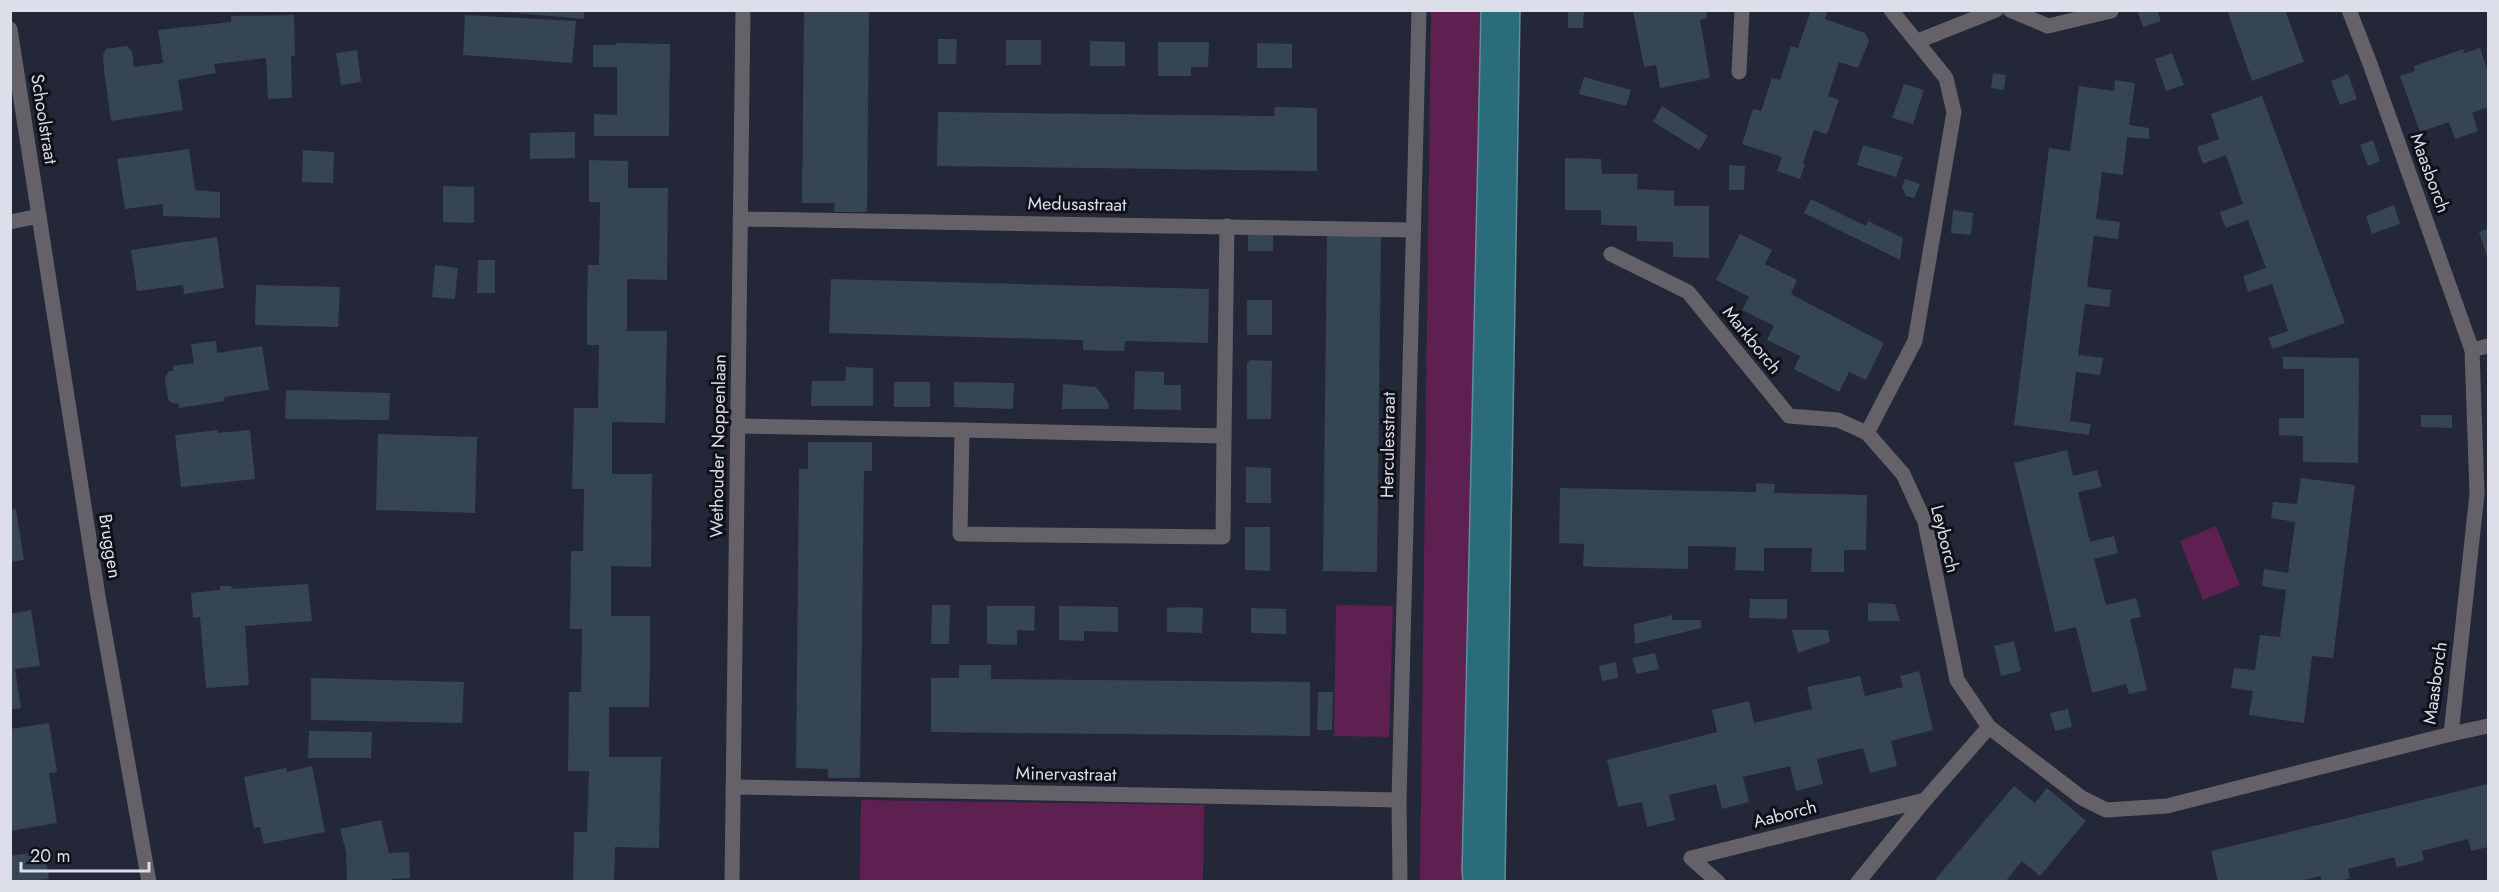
<svg xmlns="http://www.w3.org/2000/svg" width="2499" height="892" font-family="Jost,sans-serif">
	<rect width="100%" height="100%" fill="#242738"/>
	<g fill="#5e2051">
		<polygon points="1431,11 1481,11 1463,881 1420,881"/>
		<polygon points="2216,526 2240,585 2203,600 2180,541"/>
		<polygon points="1336,605 1393,606 1389,737 1334,736"/>
		<polygon points="861,800 1204,805 1203,881 860,881"/>
	</g>
	<polygon fill="#2a6c7a" stroke="#5f8e9c" stroke-width="1.5" points="1481,11 1520,11 1505,882 1463,881 1462,872"/>
	<g fill="#354553">
		<polygon points="483,10 584,10 584,19"/>
		<polygon points="804,10 869,10 867,212 834,212 835,203 802,203"/>
		<polygon points="1568,10 1584,10 1583,28 1568,28"/>
		<polygon points="1633,10 1706,10 1707,18 1700,20 1710,78 1660,88 1656,65 1644,67"/>
		<polygon points="1811,10 1828,10 1825,19 1865,33 1869,41 1858,68 1839,62 1828,96 1839,100 1827,134 1814,130 1803,163 1805,164 1800,179 1777,171 1782,157 1742,144 1753,109 1761,111 1772,78 1780,80 1791,46 1798,48"/>
		<polygon points="2137,10 2157,10 2161,21 2143,27"/>
		<polygon points="2227,10 2285,10 2304,62 2252,81"/>
		<polygon points="294,15 295,56 291,56 292,98 268,99 266,58 214,64 216,73 178,80 183,110 111,121 104,70 103,55 106,49 127,46 132,51 134,67 163,63 158,30 231,22 231,16"/>
		<polygon points="465,15 576,21 572,63 463,55"/>
		<polygon points="938,39 957,39 956,64 938,64"/>
		<rect x="1006" y="40" width="35" height="25"/>
		<polygon points="1090,41 1125,42 1125,66 1090,66"/>
		<polygon points="1158,42 1209,42 1208,67 1191,67 1191,76 1158,76"/>
		<polygon points="616,43 670,44 669,136 594,136 594,114 617,115 617,67 593,67 593,45 616,45"/>
		<polygon points="1257,43 1292,44 1292,68 1257,68"/>
		<polygon points="2480,48 2488,72 2488,107 2472,113 2478,131 2455,139 2449,122 2420,132 2400,76 2415,71 2414,66 2463,49 2464,53"/>
		<polygon points="357,50 361,82 341,85 336,53"/>
		<polygon points="2172,53 2184,85 2166,91 2155,59"/>
		<polygon points="1993,73 2006,75 2004,90 1991,88"/>
		<polygon points="2348,74 2357,99 2340,105 2331,81"/>
		<polygon points="1584,77 1631,90 1626,106 1579,94"/>
		<polygon points="2115,80 2135,83 2129,125 2149,128 2149,139 2127,137 2123,175 2102,172 2096,219 2120,222 2118,239 2094,236 2087,287 2111,290 2109,307 2085,304 2078,355 2103,358 2100,375 2076,372 2070,421 2091,424 2089,435 2014,425 2049,148 2070,151 2079,86 2114,91"/>
		<polygon points="1904,84 1924,90 1913,124 1892,118"/>
		<polygon points="2262,96 2345,323 2273,349 2268,338 2288,331 2272,284 2248,292 2243,276 2266,268 2248,220 2226,228 2222,220 2220,212 2243,204 2226,155 2203,164 2197,147 2219,139 2211,114"/>
		<polygon points="1662,106 1708,136 1699,150 1653,122"/>
		<polygon points="1275,107 1317,108 1317,171 937,166 938,112 1274,116"/>
		<polygon points="575,132 575,158 530,159 530,133"/>
		<polygon points="2373,140 2380,161 2368,166 2360,145"/>
		<polygon points="1863,145 1903,157 1896,177 1857,165"/>
		<polygon points="189,149 195,190 220,192 220,218 163,216 163,204 125,209 117,159"/>
		<polygon points="303,150 334,152 333,183 302,182"/>
		<polygon points="1565,158 1601,159 1602,174 1638,174 1637,189 1674,191 1674,206 1709,206 1709,258 1673,257 1673,242 1637,241 1637,226 1601,225 1601,210 1565,210"/>
		<polygon points="589,160 628,161 628,188 668,188 667,280 627,279 627,331 667,331 665,423 612,422 612,474 652,474 651,567 611,566 611,616 650,616 650,662 649,707 609,707 609,757 661,757 659,848 615,847 614,882 573,882 574,832 587,832 589,771 568,771 569,692 581,692 582,629 570,629 571,551 583,551 584,489 572,489 574,408 598,408 599,345 587,345 587,305 588,265 599,265 600,202 589,202"/>
		<polygon points="1729,165 1745,166 1744,190 1729,190"/>
		<polygon points="1905,179 1920,184 1914,198 1906,196 1902,187"/>
		<polygon points="443,186 474,187 474,223 443,222"/>
		<polygon points="1811,199 1866,226 1868,221 1903,238 1900,260 1804,213"/>
		<polygon points="2394,205 2400,224 2372,234 2366,216"/>
		<polygon points="1953,210 1973,213 1971,235 1951,233"/>
		<polygon points="2488,229 2488,259 2479,232"/>
		<rect x="1248" y="233" width="25" height="18"/>
		<polygon points="1327,234 1381,234 1377,572 1323,571"/>
		<polygon points="1740,234 1772,250 1765,264 1797,280 1791,294 1884,343 1866,380 1849,372 1839,392 1794,369 1800,356 1767,340 1774,326 1742,310 1749,297 1716,280"/>
		<polygon points="217,237 224,288 184,294 183,285 137,291 131,250"/>
		<polygon points="478,260 495,260 495,293 477,293"/>
		<polygon points="435,265 458,268 455,299 432,297"/>
		<polygon points="831,279 1209,289 1208,343 1125,341 1124,351 1083,350 1083,340 829,333"/>
		<polygon points="256,285 340,287 338,327 255,325"/>
		<rect x="1247" y="300" width="25" height="35"/>
		<polygon points="216,341 217,353 262,346 269,390 224,397 225,401 179,408 178,403 174,404 168,400 165,377 169,371 173,371 173,366 194,363 191,344"/>
		<polygon points="2283,357 2359,358 2358,463 2303,462 2303,436 2279,435 2279,418 2304,418 2304,369 2283,369"/>
		<polygon points="1250,360 1272,361 1271,419 1247,419 1247,363"/>
		<polygon points="846,367 873,368 873,406 811,406 812,381 845,381"/>
		<polygon points="1135,371 1164,372 1164,385 1181,385 1181,410 1134,409"/>
		<rect x="894" y="382" width="36" height="25"/>
		<polygon points="954,382 1014,383 1013,409 954,407"/>
		<polygon points="1063,384 1096,387 1108,403 1109,409 1062,409"/>
		<polygon points="286,390 390,393 389,420 285,419"/>
		<polygon points="2421,415 2452,415 2452,428 2421,427"/>
		<polygon points="218,430 218,433 250,430 255,479 181,487 175,435"/>
		<polygon points="378,434 477,437 475,513 376,510"/>
		<polygon points="808,442 872,442 872,471 864,471 860,778 828,778 828,769 796,768 799,469 808,469"/>
		<polygon points="2067,450 2073,476 2097,470 2102,487 2078,492 2090,542 2114,536 2118,553 2094,559 2106,605 2136,598 2141,617 2130,619 2147,690 2129,694 2126,684 2092,693 2076,627 2055,632 2014,463"/>
		<polygon points="1246,467 1271,468 1271,503 1246,503"/>
		<polygon points="2301,478 2355,485 2333,658 2312,656 2304,723 2249,715 2253,691 2231,688 2234,668 2255,670 2260,635 2280,637 2286,590 2262,586 2263,578 2264,569 2288,573 2295,522 2271,518 2273,502 2297,504"/>
		<polygon points="1756,483 1775,484 1774,493 1867,495 1866,550 1844,550 1844,572 1811,572 1812,548 1764,548 1764,571 1735,570 1736,547 1688,546 1688,569 1598,567 1583,566 1584,544 1559,543 1560,488 1752,492 1756,492"/>
		<polygon points="16,509 24,560 10,562 10,510"/>
		<polygon points="1245,527 1270,527 1270,571 1245,570"/>
		<polygon points="308,584 312,621 245,626 249,685 206,688 200,617 193,618 191,593 220,590 220,586 231,586 232,589"/>
		<polygon points="1750,599 1787,599 1787,619 1749,618"/>
		<polygon points="1868,603 1895,604 1900,621 1868,621"/>
		<polygon points="932,605 950,605 949,644 931,644"/>
		<polygon points="987,606 1035,606 1034,631 1017,630 1017,645 987,644"/>
		<polygon points="1059,606 1118,607 1118,632 1084,631 1084,641 1059,640"/>
		<polygon points="1185,607 1203,608 1202,633 1167,632 1167,608"/>
		<polygon points="1251,608 1286,609 1286,634 1251,633"/>
		<polygon points="31,610 40,666 15,669 21,708 10,710 10,614"/>
		<polygon points="1672,615 1672,620 1701,620 1701,628 1635,644 1634,624"/>
		<polygon points="1792,630 1828,630 1830,642 1798,653"/>
		<polygon points="2014,641 2021,671 2001,676 1994,646"/>
		<polygon points="1655,653 1659,669 1637,674 1632,658"/>
		<polygon points="1616,662 1618,678 1602,681 1599,666"/>
		<polygon points="959,665 991,665 991,679 1310,682 1310,736 931,732 931,678 959,678"/>
		<polygon points="1919,671 1933,730 1891,741 1897,766 1870,773 1863,748 1817,759 1823,784 1796,791 1790,766 1743,777 1749,802 1722,809 1716,784 1669,795 1675,820 1647,827 1642,802 1618,807 1607,760 1717,732 1712,710 1749,701 1754,723 1812,709 1807,687 1860,676 1865,696 1903,687 1900,676"/>
		<polygon points="311,678 464,682 462,723 311,720"/>
		<polygon points="1318,692 1333,692 1332,730 1317,730"/>
		<polygon points="2068,709 2072,727 2055,731 2050,713"/>
		<polygon points="49,723 57,772 49,773 57,823 10,831 10,729"/>
		<polygon points="309,731 372,732 371,758 308,758"/>
		<polygon points="312,766 325,832 264,844 260,827 254,828 244,777 286,768 287,772"/>
		<polygon points="2488,784 2488,847 2471,851 2468,839 2422,851 2424,860 2411,864 2397,867 2394,857 2348,869 2350,878 2336,882 2322,882 2320,876 2296,882 2218,882 2211,851"/>
		<polygon points="2014,786 2035,803 2047,788 2086,821 2040,876 2022,861 2005,882 1933,882"/>
		<polygon points="381,820 389,853 409,852 410,878 392,879 392,882 347,882 346,851 340,829"/>
		<polygon points="45,851 49,879 10,882 10,856"/>
	</g>
	<g fill="none" stroke-linecap="round" stroke-linejoin="round">
		<g stroke="#646169" stroke-width="15">
			<polyline points="2010,10 2048,26 2111,11"/>
			<polyline points="1918,41 1996,10"/>
			<polyline points="738,426 962,430 960,534 1223,537 1224,436 962,430"/>
			<polyline points="1224,436 1227,226"/>
		</g>
		<g stroke="#646169" stroke-width="15">
			<polyline points="740,219 1413,230"/>
			<polyline points="733,787 1399,800"/>
		</g>
		<g stroke="#646169" stroke-width="15">
			<polyline points="1891,10 1946,78 1954,112 1915,341 1867,433 1903,474 1925,522 1957,680 1989,727 2082,798 2106,810 2167,806 2451,734 2477,494 2472,350 2369,61 2349,10"/>
			<polyline points="1739,72 1742,10"/>
			<polyline points="10,222 39,216"/>
			<polyline points="1611,254 1688,292 1789,416 1838,420 1867,433"/>
			<polyline points="2472,350 2488,346"/>
			<polyline points="2451,734 2488,726"/>
			<polyline points="732,882 743,10"/>
			<polyline points="1400,882 1399,800 1419,10"/>
			<polyline points="1718,882 1691,858 1925,800"/>
			<polyline points="1858,882 1925,800 1989,727"/>
		</g>
		<polyline stroke="#646169" stroke-width="15" points="10,29 98,596 149,882"/>
	</g>
	<g text-anchor="middle" stroke-width="6" stroke-linejoin="round" paint-order="stroke">
		<g font-size="18" fill="#dcdfea" stroke="#0f1118">
			<text transform="translate(44 119) rotate(81)" y="6">Schoolstraat</text>
			<text transform="translate(2430 173) rotate(70)" y="6">Maasborch</text>
			<text transform="translate(1077 204) rotate(1)" y="6">Medusastraat</text>
			<text transform="translate(1752 340) rotate(51)" y="6">Markborch</text>
			<text transform="translate(1388 445) rotate(-89)" y="6">Herculesstraat</text>
			<text transform="translate(718 446) rotate(-89)" y="6">Wethouder Noppenlaan</text>
			<text transform="translate(1945 539) rotate(76)" y="6">Leyborch</text>
			<text transform="translate(110 546) rotate(81)" y="6">Bruggen</text>
			<text transform="translate(2435 683) rotate(-82)" y="6">Maasborch</text>
			<text transform="translate(1066 774) rotate(1)" y="6">Minervastraat</text>
			<text transform="translate(1785 814) rotate(-14)" y="6">Aaborch</text>
		</g>
	</g>
	<rect width="2499" height="892" fill="none" stroke="#dcdfea" stroke-width="24"/>
	<path d="M21 862v9h128v-9" fill="none" stroke="#dcdfea" stroke-width="3"/>
	<text x="30" y="862" font-size="18" fill="#dcdfea" stroke="#0f1118" stroke-width="4.5" paint-order="stroke">20 m</text>
</svg>
